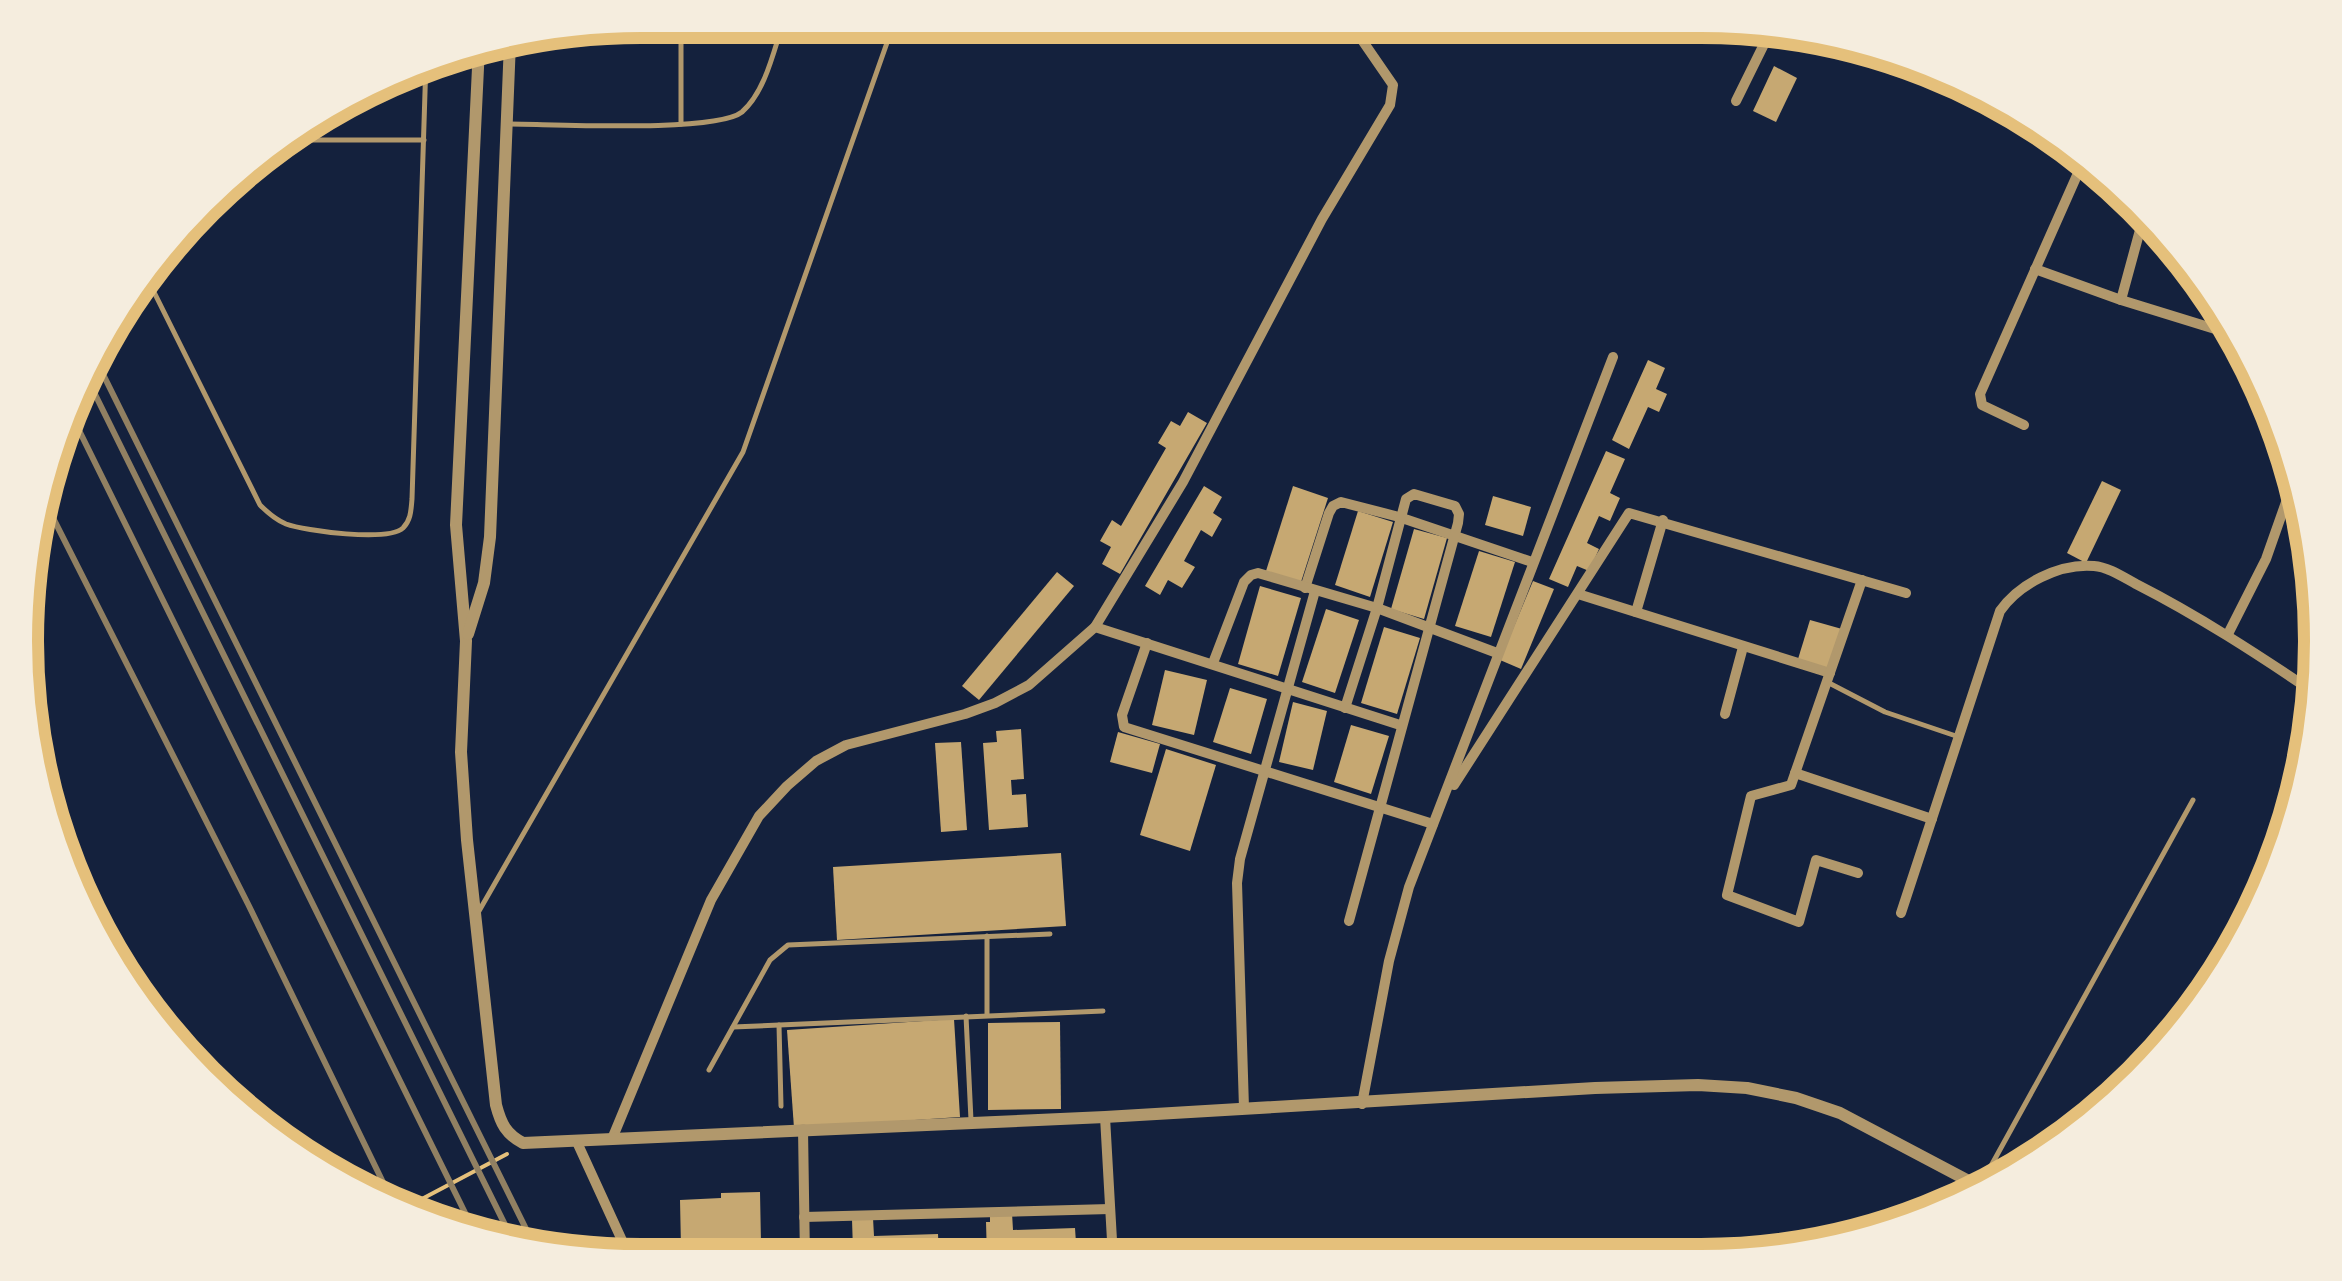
<svg xmlns="http://www.w3.org/2000/svg" width="2342" height="1281" font-family="Barlow,sans-serif">
	<rect width="100%" height="100%" fill="#14213d"/>
	<g fill="#c6a872">
		<polygon points="1774,66 1797,78 1776,122 1753,111"/>
		<polygon points="1648,360 1665,368 1656,389 1667,394 1659,412 1648,407 1629,449 1612,440"/>
		<polygon points="1188,412 1207,423 1120,574 1102,564 1111,547 1100,541 1112,520 1121,526 1166,448 1158,443 1171,421 1180,426"/>
		<polygon points="1606,451 1625,459 1610,493 1620,498 1610,521 1599,516 1587,543 1599,549 1589,571 1577,566 1568,587 1549,579"/>
		<polygon points="2102,481 2121,490 2086,563 2067,553"/>
		<polygon points="1204,486 1222,497 1213,513 1222,519 1212,537 1201,530 1184,561 1195,567 1182,588 1168,580 1160,595 1145,586"/>
		<polygon points="1293,486 1328,498 1301,582 1266,571"/>
		<polygon points="1493,496 1531,507 1523,536 1485,525"/>
		<polygon points="1358,511 1393,522 1370,597 1335,585"/>
		<polygon points="1414,529 1447,538 1424,619 1391,609"/>
		<polygon points="1479,551 1515,562 1491,637 1455,626"/>
		<polygon points="1057,572 1074,586 979,700 962,686"/>
		<polygon points="1533,581 1554,589 1521,669 1500,660"/>
		<polygon points="1260,586 1301,598 1278,676 1238,664"/>
		<polygon points="1326,609 1359,620 1335,693 1302,682"/>
		<polygon points="1810,620 1842,629 1830,669 1798,659"/>
		<polygon points="1384,627 1420,638 1397,714 1361,703"/>
		<polygon points="1165,670 1207,680 1194,735 1152,725"/>
		<polygon points="1230,688 1267,699 1251,754 1213,742"/>
		<polygon points="1293,702 1327,711 1313,770 1279,762"/>
		<polygon points="1351,725 1389,736 1371,794 1334,782"/>
		<polygon points="1021,729 1024,779 1011,780 1012,795 1026,794 1028,827 989,830 983,743 997,742 996,731"/>
		<polygon points="1118,732 1160,744 1152,773 1110,762"/>
		<polygon points="961,742 967,830 941,832 935,743"/>
		<polygon points="1166,749 1216,765 1190,851 1140,835"/>
		<polygon points="1061,853 1066,926 837,940 833,867"/>
		<polygon points="954,1019 960,1117 794,1128 787,1030"/>
		<polygon points="1060,1022 1061,1109 988,1110 988,1023"/>
		<polygon points="760,1192 761,1244 741,1244 742,1259 728,1259 728,1247 681,1248 680,1200 721,1198 721,1193"/>
		<polygon points="1012,1213 1013,1230 1075,1228 1076,1243 1104,1242 1104,1258 987,1258 986,1222 990,1222 990,1214"/>
		<polygon points="873,1218 874,1236 938,1234 939,1259 821,1259 821,1252 853,1251 852,1219"/>
	</g>
	<g fill="none" stroke-linecap="round" stroke-linejoin="round">
		<polyline stroke="#e5c07b" stroke-width="4" points="401,1210 507,1154"/>
		<g stroke="#b1986c" stroke-width="5">
			<polyline points="681,20 681,124"/>
			<path d="M510,124C551,124 716,133 742,112C766,91 774,49 784,20"/>
			<polyline points="278,140 424,140"/>
			<path d="M145,274L260,505C268,513 276,520 286,524C305,531 388,542 403,528C411,520 411,510 412,499L426,61"/>
			<polyline points="1829,683 1885,712 1956,736"/>
			<polyline points="64,862 94,922"/>
			<polyline points="479,911 743,452 895,20"/>
			<polyline points="987,936 987,1015"/>
			<polyline points="966,1016 971,1120"/>
			<polyline points="779,1025 781,1106"/>
			<polyline points="733,1027 1103,1011"/>
			<polyline points="709,1070 770,960 788,945 1050,934"/>
			<polyline points="1981,1184 2193,800"/>
		</g>
		<g stroke="#b1986c" stroke-width="10">
			<polyline points="1736,101 1773,26"/>
			<polyline points="2143,219 2121,300 2228,333"/>
			<polyline points="2035,269 2121,300"/>
			<polyline points="2024,425 1982,405 1980,394 2082,164"/>
			<polyline points="1305,588 1329,513 1333,506 1341,502 1399,517 1532,562"/>
			<polyline points="1578,594 1830,673"/>
			<polyline points="1636,612 1663,520"/>
			<polyline points="1095,627 1400,725"/>
			<polyline points="2228,634 2266,559 2297,471"/>
			<polyline points="1147,643 1122,715 1124,727 1433,824"/>
			<polyline points="1213,663 1244,582 1251,575 1258,573 1377,608 1497,653"/>
			<polyline points="1345,708 1377,608 1406,499 1414,494 1455,506 1459,514 1458,523 1349,921"/>
			<polyline points="1725,714 1743,647"/>
			<polyline points="1795,773 1932,819"/>
			<polyline points="1454,785 1629,513 1906,593"/>
			<polyline points="1858,873 1816,860 1799,922 1727,895 1751,796 1791,785 1862,580"/>
			<path d="M1901,913L2000,611C2019,584 2059,563 2094,566C2108,567 2123,577 2136,584C2199,616 2257,654 2315,693"/>
			<polyline points="1362,1104 1389,961 1409,887 1613,357"/>
			<polyline points="1244,1108 1237,883 1240,859 1315,591"/>
			<polyline points="1105,1117 1113,1258"/>
			<polyline points="803,1129 805,1259"/>
			<polyline points="612,1139 711,900 759,816 787,786 816,761 846,745 965,714 995,703 1029,685 1095,627 1183,482 1322,219 1390,105 1393,85 1362,40 1355,21"/>
			<polyline points="576,1140 631,1260"/>
			<polyline points="804,1217 1110,1209"/>
		</g>
		<g stroke="#b1986c" stroke-width="12">
			<path d="M479,47L456,525L466,641L461,752L467,840L496,1105C501,1124 506,1134 523,1143L1105,1117L1595,1088L1698,1085L1747,1088L1796,1098L1840,1113L1982,1188"/>
			<polyline points="468,634 484,583 490,537 510,42"/>
		</g>
		<g stroke="#918062" stroke-width="6">
			<polyline points="96,360 535,1247"/>
			<polyline points="87,378 514,1243"/>
			<polyline points="71,414 476,1235"/>
			<polyline points="40,492 248,904 395,1207"/>
		</g>
	</g>
	<path d="M0 0H2342V1281H0ZM641 38H1701A603 603 0 0 1 2304 641V641A603 603 0 0 1 1701 1244H641A603 603 0 0 1 38 641V641A603 603 0 0 1 641 38Z" fill="#f5edde" fill-rule="evenodd"/>
	<path fill="none" stroke="#e5c07b" stroke-width="12" d="M641 38H1701A603 603 0 0 1 2304 641V641A603 603 0 0 1 1701 1244H641A603 603 0 0 1 38 641V641A603 603 0 0 1 641 38Z"/>
</svg>
